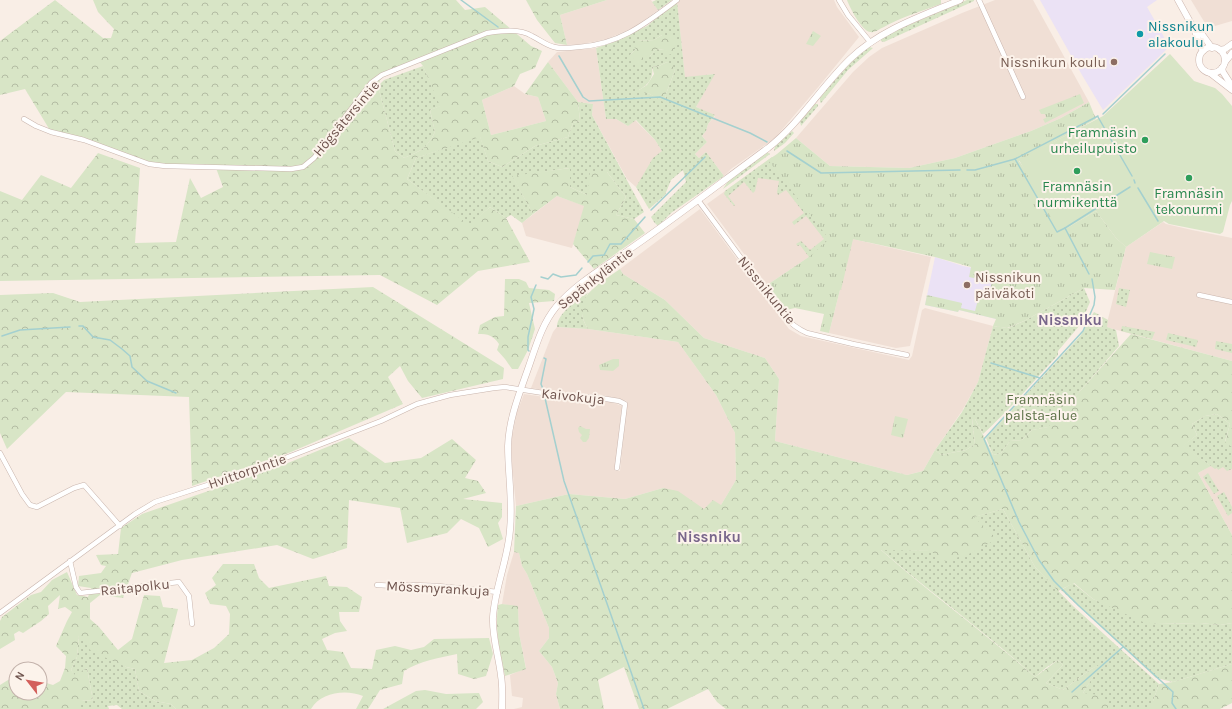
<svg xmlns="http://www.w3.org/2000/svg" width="1232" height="709" font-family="Karla,sans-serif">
	<defs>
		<pattern id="grass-dots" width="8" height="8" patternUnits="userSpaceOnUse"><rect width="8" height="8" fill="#d8e5c6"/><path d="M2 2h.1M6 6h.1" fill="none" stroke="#b3bca3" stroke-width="1.8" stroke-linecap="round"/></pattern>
		<pattern id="forest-crowns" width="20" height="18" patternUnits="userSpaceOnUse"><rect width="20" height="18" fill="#d8e5c6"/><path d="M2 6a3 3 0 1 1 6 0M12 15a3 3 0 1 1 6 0" fill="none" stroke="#b3bca3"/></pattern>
		<pattern id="park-tufts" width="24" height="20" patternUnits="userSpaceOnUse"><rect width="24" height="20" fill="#d8e5c6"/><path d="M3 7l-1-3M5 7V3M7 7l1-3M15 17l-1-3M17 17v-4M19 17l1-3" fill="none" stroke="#b3bca3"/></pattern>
	</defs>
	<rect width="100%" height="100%" fill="#f9eee6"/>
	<g fill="#f0dfd5">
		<polygon points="607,0 651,0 658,10 635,27 607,39 583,44 567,45 560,15"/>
		<polygon points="679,0 834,0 837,7 859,37 820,85 775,138 731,169 724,176 706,152 699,158 695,154 707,142 702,136 706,131 708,124 715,116 696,107 714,74 685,78 677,1"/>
		<polygon points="995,0 1033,0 1089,102 1061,118 1031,131 955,158 909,168 830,166 796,138 853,72 869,57 882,48 962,13"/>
		<polygon points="1191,0 1232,0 1232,21 1208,28"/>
		<polygon points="596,48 606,119 616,119 628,126 635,120 655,140 662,151 636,187 627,179 592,115 593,104 578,102 548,62 557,52"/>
		<polygon points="514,86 525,94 538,97 546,121 491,135 482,100"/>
		<polygon points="768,160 829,239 809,257 767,285 707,204"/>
		<polygon points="557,196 585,206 572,248 526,236 522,223"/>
		<polygon points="700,209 789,329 801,336 909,360 912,356 922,310 925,308 993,326 978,382 962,411 935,450 923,471 907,475 775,441 779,379 765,358 704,338 665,300 623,274 620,269"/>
		<polygon points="1163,222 1166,224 1192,230 1232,238 1232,361 1106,327 1126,247"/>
		<polygon points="853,239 931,257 910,346 896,348 829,333"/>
		<polygon points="557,327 588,329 678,342 716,395 735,433 736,480 721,505 704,510 663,488 625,499 569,494 516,506 512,465 512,437 517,412 524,394 565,400 595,399 608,401 622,406 615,471 620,471 627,401 598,394 567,394 531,388 553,332"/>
		<polygon points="1232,454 1232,535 1198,473"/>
		<polygon points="514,552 519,553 522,566 527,574 549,628 549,638 539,651 552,667 558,683 556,694 560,709 514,709 522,707 523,698 512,696 510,675 526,668 519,633 518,607 502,604 507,575"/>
	</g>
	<g fill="#ebe2f5">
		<polygon points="1040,0 1157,0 1147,7 1163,35 1168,48 1103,110 1082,75"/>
		<polygon points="935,257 963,266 1006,275 996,319 959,310 958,312 925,305"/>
	</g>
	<g fill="url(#grass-dots)" fill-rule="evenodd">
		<polygon points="656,0 672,0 658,10 652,2"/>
		<polygon points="967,0 974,0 974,1 884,42 881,41 881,39 897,30"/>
		<path d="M677,1L685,77L715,74L696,107L715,115L708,124L706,131L702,136L707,142L695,154L699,158L706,152L724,176L671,213L658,226L654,222L651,217L686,182L683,170L671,180L665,195L649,209L636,187L653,158L662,151L655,140L636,120L628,126L616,119H606L596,48L611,43L647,26ZM662,35L664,50L656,49L650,56L630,55L636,49L637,41L654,40ZM667,62L675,70L666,94L665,102L648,93L639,90C648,85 654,78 652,67L659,66Z"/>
		<polygon points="869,47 873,48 848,70 821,103 820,102 820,97 852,61"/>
		<path d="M423,66L441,106L430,110L435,132C427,148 421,151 404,158L395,151L378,86L384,80Z"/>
		<polygon points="578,102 593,104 592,115 644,212 634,219 616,215 626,197 607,172 587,195 570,187 569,168 513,177 533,214 522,223 511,215 506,218 490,207 469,226 407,179 416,158 480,136 488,161 502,167 535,146 568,137 573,123 580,121"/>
		<polygon points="815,104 818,104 818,106 801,126 800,121"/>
		<polygon points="792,131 794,133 785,143 774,151 775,146"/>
		<polygon points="767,152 770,154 723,189 728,181"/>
		<polygon points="772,157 868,242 853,239 841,290 790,270 809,257 800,245 798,246 796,244 801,241 810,250 824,239 806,216 794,225 792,222 804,213 786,190 778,195 777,192 779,181 758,178 755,191 753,193 744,182 728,196 735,205 734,206 724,194 725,191"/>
		<path d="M1084,288L1090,302L1080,325L1058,351V355C1033,382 1010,409 983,434L975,419H972L975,444L966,450L941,455L935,450L962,412L978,382L993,326L1008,328L1024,321Z"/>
		<polygon points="1119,288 1130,290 1126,307 1116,304"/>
		<path d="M588,292C582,308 579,314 588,329L557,327C557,313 578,300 588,292Z"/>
		<polygon points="1094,312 1108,320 1107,327 1116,330 1119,346 1049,427 1032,430 1022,440 1010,441 1001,453 993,455 986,438 1081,335"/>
		<polygon points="1122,326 1155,332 1152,339 1121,331"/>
		<polygon points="1168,333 1198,340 1196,347 1166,340"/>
		<polygon points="1216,341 1232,344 1232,353 1215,349"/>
		<polygon points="1217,414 1230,424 1225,441 1232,447 1232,469 1227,471 1223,467 1218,470 1217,468 1215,469 1182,446 1197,435 1192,424 1205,416"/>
		<polygon points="1208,473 1219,491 1214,494 1203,477"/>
		<polygon points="1224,492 1232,507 1232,513 1228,516 1217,496"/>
		<path d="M1003,509L1035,567L1073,606L1159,684L1153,701V709H1108V704L1083,693L1100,665L1091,669L1063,690L1046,683L1063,665L1058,660L1047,667L1035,677C985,632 931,593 880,549L931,551L973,517Z"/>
		<polygon points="1073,583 1093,599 1157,624 1200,623 1220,625 1232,623 1232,664 1173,682 1156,678 1061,590"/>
		<polygon points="79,634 126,667 135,669 139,691 155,701 171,704 176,709 122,709 117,705 108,706 109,709 81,709 81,700 93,701 87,668 75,676 71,670 77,657"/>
	</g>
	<g fill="url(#forest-crowns)" fill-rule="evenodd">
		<path d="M55,0L103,38H111L114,29L98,12L93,0H456L465,10L485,7L531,46L542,51L535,68L520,74L514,86L482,100L491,135L546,121L538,97L525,94L548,62L578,102L580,121L573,123L568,137L535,146L502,167L488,161L480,137L416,158L407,179L469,225L490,207L506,218L530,262L478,271L437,305L380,275L0,281V191L22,200L41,175L71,188L98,153L140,168L135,243L176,242L190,178L201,198L223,187L216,168L149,164L117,152L51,132L25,89L0,95V41ZM419,61L423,66L440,106L430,110L435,132C427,148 421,151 404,158L395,151L378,86L382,75Z"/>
		<polygon points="526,0 607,0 560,15 567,45 555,43 537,20"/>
		<path d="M847,0H941V4C922,11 901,17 884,27C879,29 875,33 870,32C861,30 850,8 847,0Z"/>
		<polygon points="662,35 675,36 675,53 665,56 664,50 656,49 650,56 642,56 645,63 639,66 630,55 636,49 632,45 637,41 654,40"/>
		<polygon points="667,62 671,64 675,70 666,94 665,103 648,93 640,93 639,90 647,85 654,74 652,67 659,66"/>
		<polygon points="570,168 570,187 587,195 590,172 607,172 626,197 616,215 634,219 645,233 594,269 573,244 584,206 557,196 533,214 512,176"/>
		<path d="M620,269L623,274L665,300L704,338L765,358L779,379L775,441L907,475L923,471L935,450L941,455L966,450L975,444L972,418L975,419L993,455L1001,453L1010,441L1022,440L1032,430L1048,427L1131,334L1232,361V447L1225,442L1230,424L1217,414L1205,416L1192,424L1197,435L1183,446L1211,466L1198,473L1232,535V623L1220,625L1200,623L1157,624L1143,622L1093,599L1074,583L1058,591L1035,567L1003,509L974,517L997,539L967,555L943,561L931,551L881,550C931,594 985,633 1035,677L1058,660L1063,665L1046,683L1063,690L1091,669L1101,664L1083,693L1100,695L1108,704V709H726L717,702L708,689L667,709H639L624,667L598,680L604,709H560L556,694L558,683L552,667L539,651L549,638V628L527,574L522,566L519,553L514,552L516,506L569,494L625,499L663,488L678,491L704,509L713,500L721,505L736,480L735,433L716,395L678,342L588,329C569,298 598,285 620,269Z"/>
		<path d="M505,279H519L526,282L529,288L549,290L555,294L554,301L529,303L535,329L528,350L518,369H512L505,359L497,350L499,344C493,335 488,334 478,334L480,325L495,317L504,316Z"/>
		<polygon points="373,287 504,368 503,379 422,398 408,381 400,366 388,377 403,404 291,452 192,486 189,397 66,392 7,449 0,433 0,295 53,293 80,302"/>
		<path d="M349,438L385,463L421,458L452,439L476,460L465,478L478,481L486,493L463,499L502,503V517L498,523L503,539L488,547L479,528L461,519L447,533L407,543L400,508L349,500L347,548L313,559L277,545L182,560L132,573L123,598L100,595L90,603V619L99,627L118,650L132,639L144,595L160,596L163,607L178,609L164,663L192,660L214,648L229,634L230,614L226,606L210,604L205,593L216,585L212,578L223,564H254L259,578L269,588L326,576L329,586L347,587L362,597L359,612H339L340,621L347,631L335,633L322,639L327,650L343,652L351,668L372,669L376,650L395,646L411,650L424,647L434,639L489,638L493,654L486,676L474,679L458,674L457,654C438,658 420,661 404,671L402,684L380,690L368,709H356L363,696C346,689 321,692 311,709H176L171,704L155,701L139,691L135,669L126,667L91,651L79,635L77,657L71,670L75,675L87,668L93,701L81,700V709H0V685L16,675V693H40V681L53,685L60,681L65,668L66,656L56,646L67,621L72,612L65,607L58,609L60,595L48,606L49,614L41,621L23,633L19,631L14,634L15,640L0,649V621L2,617L31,595L41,592L52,580L67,572L77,595L88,597L91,588L78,586L79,576L101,573L106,566L101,565L96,555L118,554L121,528L142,514L283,465Z"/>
		<path d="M502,604L518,606L519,633L526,669L505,676C499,649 495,632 498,605Z"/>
		<polygon points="1232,664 1232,703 1220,709 1153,709 1153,701 1159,684 1173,682"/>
		<polygon points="425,690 446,694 479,693 483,702 476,709 383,709 416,691"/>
	</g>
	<g fill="url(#park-tufts)">
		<polygon points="813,31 821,36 813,46 806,44"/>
		<polygon points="1080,94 1084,103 1045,123 1043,119 1046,118 1045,114 1041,114 1039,110"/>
		<polygon points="1089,102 1096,119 1019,161 1067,228 1096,211 1116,238 1126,247 1115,290 1084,288 1024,321 1007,328 993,326 996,319 959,310 958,312 925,305 927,295 962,303 961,308 975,311 979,296 988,298 992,282 969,277 971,267 935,257 853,239 829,333 820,331 824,314 795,308 786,310 767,285 809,257 829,239 768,160 777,154 796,138 830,166 909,168 955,158 1031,131 1061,118"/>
		<polygon points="1150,252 1175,257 1172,269 1147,264"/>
		<polygon points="613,359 619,359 619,366 613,371 600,370 599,365"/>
		<polygon points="895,416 908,419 903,438 891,435"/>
		<polygon points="580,426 586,429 590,429 589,438 586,442 583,442 580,438 582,435 579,432 578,428"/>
	</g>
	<polygon fill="#d8e5c6" points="1170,54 1194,81 1215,88 1222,94 1232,106 1232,201 1230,205 1223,232 1220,234 1169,224 1164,221 1126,247 1116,238 1096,211 1067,228 1066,226 1058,230 1019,160 1103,116"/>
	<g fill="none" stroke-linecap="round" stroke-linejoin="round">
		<g stroke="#a4d0cf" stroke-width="1.5">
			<polyline points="461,0 498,27"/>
			<polyline points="559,56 583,97 589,101 660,97 750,133 767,142"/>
			<polyline points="1103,114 1165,54"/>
			<polyline points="1098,117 1132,176"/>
			<polyline points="787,151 821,173 960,170"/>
			<polyline points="967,170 975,170 1015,159"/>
			<polyline points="1134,180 1135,183"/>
			<polyline points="1138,188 1158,221"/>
			<polyline points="651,210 705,157"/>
			<polyline points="1065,228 1130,187"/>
			<polyline points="588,262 593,256 604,255 610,244 621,244 645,217"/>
			<polyline points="1089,274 1065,228 1057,232 1015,159 1098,116"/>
			<polyline points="541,277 548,279 553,274 561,277 576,275 582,268"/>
			<polyline points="1092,279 1095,297 1094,305 1083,331 984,439 1019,522 1039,560 1054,581 1078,605 1173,692 1172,703 1176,709"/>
			<polyline points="79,326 83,326 93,337 110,340 122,349 130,356 132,367 147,381 176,393"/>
			<polyline points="2,336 20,330 70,327"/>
			<polyline points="529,351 528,350 528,337 534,309 531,297 536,285"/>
			<polyline points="991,363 1040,378"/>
			<polyline points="543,389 541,384 546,359 544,358"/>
			<polyline points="545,398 564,481 644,709"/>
			<polyline points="1072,692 1123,647"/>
		</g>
		<defs>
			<g id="street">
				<polyline points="839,0 848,15 871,43"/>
				<polyline points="979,0 1023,97"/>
				<path d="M24,119L36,126L51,132L84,140L149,164L165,166L291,169L303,167L314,158L371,83L382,75L487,33C501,31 519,28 532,36C540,40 546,45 554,47C561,49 571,48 579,47C620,44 645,24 677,0"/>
				<path d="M698,200L784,316C791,324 798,329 807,333L853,344L907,355"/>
				<polyline points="1199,295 1232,302"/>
				<polyline points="0,453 22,494 30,505 37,507 74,488 84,485 120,526"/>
				<polyline points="70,561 76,587 80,593 179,582 189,596 192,624"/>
				<polyline points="377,585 395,586 413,585 438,586 498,592"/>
				<polyline points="0,613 135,514 155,502 257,469 381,421 417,404 450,395 494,388 505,387 569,397 594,397 619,401 625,404 617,468"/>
			</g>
			<g id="secondary">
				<polyline points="1178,0 1194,29 1203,51"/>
				<polyline points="1194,29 1201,33 1212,48"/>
				<circle cx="1212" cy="60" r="13"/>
				<polyline points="1220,50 1225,49 1232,44"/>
				<polyline points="1225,62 1232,53"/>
				<polyline points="1222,68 1223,72 1232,86"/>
				<polyline points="1210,73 1232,90"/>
				<path d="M502,709C502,698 503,687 501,676C499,657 492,637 493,617C495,587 508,559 510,530C513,502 508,474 508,446C509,418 520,392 529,366C536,346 542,324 556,307C576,283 608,265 633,247C679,215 723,181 768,148C800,123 821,87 850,59C880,30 922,16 960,0"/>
			</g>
		</defs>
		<use href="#street" stroke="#c9b5ad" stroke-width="5.5"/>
		<use href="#secondary" stroke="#cdb6ae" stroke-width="7"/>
		<use href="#street" stroke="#fff" stroke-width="4.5"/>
		<use href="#secondary" stroke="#fff" stroke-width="6"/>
	</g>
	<circle fill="#0f9aa8" stroke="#fcf3eb" stroke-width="1.5" cx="1140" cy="34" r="4"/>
	<g fill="#8d6e63" stroke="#fcf3eb" stroke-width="1.5">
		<circle cx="1114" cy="62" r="4"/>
		<circle cx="967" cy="285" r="4"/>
	</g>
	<g fill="#2e9e5b" stroke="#fcf3eb" stroke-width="1.5">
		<circle cx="1145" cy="140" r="4"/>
		<circle cx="1077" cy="171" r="4"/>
		<circle cx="1189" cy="178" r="4"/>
	</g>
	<g text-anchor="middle" stroke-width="4" stroke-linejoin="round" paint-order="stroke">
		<g font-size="14" fill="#0d838f" stroke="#fcf3eb" text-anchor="start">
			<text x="1148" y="31">Nissnikun<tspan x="1148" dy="16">alakoulu</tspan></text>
		</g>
		<g font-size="14" fill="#785e54" stroke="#fcf3eb" text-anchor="end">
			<text x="1106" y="67">Nissnikun koulu</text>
			<text x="975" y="282" text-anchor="start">Nissnikun<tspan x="975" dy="16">päiväkoti</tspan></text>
		</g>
		<g font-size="14" fill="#6f544e" stroke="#fcf3eb">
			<text transform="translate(346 118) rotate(-50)" y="5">Högsätersintie</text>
			<text transform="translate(595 278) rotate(-38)" y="5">Sepänkyläntie</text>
			<text transform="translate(767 290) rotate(51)" y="5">Nissnikuntie</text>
			<text transform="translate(573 396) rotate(6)" y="5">Kaivokuja</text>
			<text transform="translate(247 471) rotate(-19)" y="5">Hvittorpintie</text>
			<text transform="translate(135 587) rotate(-6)" y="5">Raitapolku</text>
			<text transform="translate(438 588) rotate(3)" y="5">Mössmyrankuja</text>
		</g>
		<g font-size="14" fill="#27864d" stroke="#fcf3eb">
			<text x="1137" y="137" text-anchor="end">Framnäsin<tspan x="1137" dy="16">urheilupuisto</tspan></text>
			<text x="1077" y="191">Framnäsin<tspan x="1077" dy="16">nurmikenttä</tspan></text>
			<text x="1189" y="198">Framnäsin<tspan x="1189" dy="16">tekonurmi</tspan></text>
		</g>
		<g font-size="14" fill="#5d7348" stroke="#fcf3eb">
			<text x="1041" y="404">Framnäsin<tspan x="1041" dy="16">palsta-alue</tspan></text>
		</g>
		<g font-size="15" font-weight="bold" fill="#78668b" stroke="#fcf3eb">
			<text x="1070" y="325">Nissniku</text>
			<text x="709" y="542">Nissniku</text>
		</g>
	</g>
	<g transform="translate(28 681) rotate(301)"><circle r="19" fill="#fcf3eb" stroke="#c4b3ac"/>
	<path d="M0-3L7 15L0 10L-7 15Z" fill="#d35f5b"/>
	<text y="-6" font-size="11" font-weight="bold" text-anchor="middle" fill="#6f544e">N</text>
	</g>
</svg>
